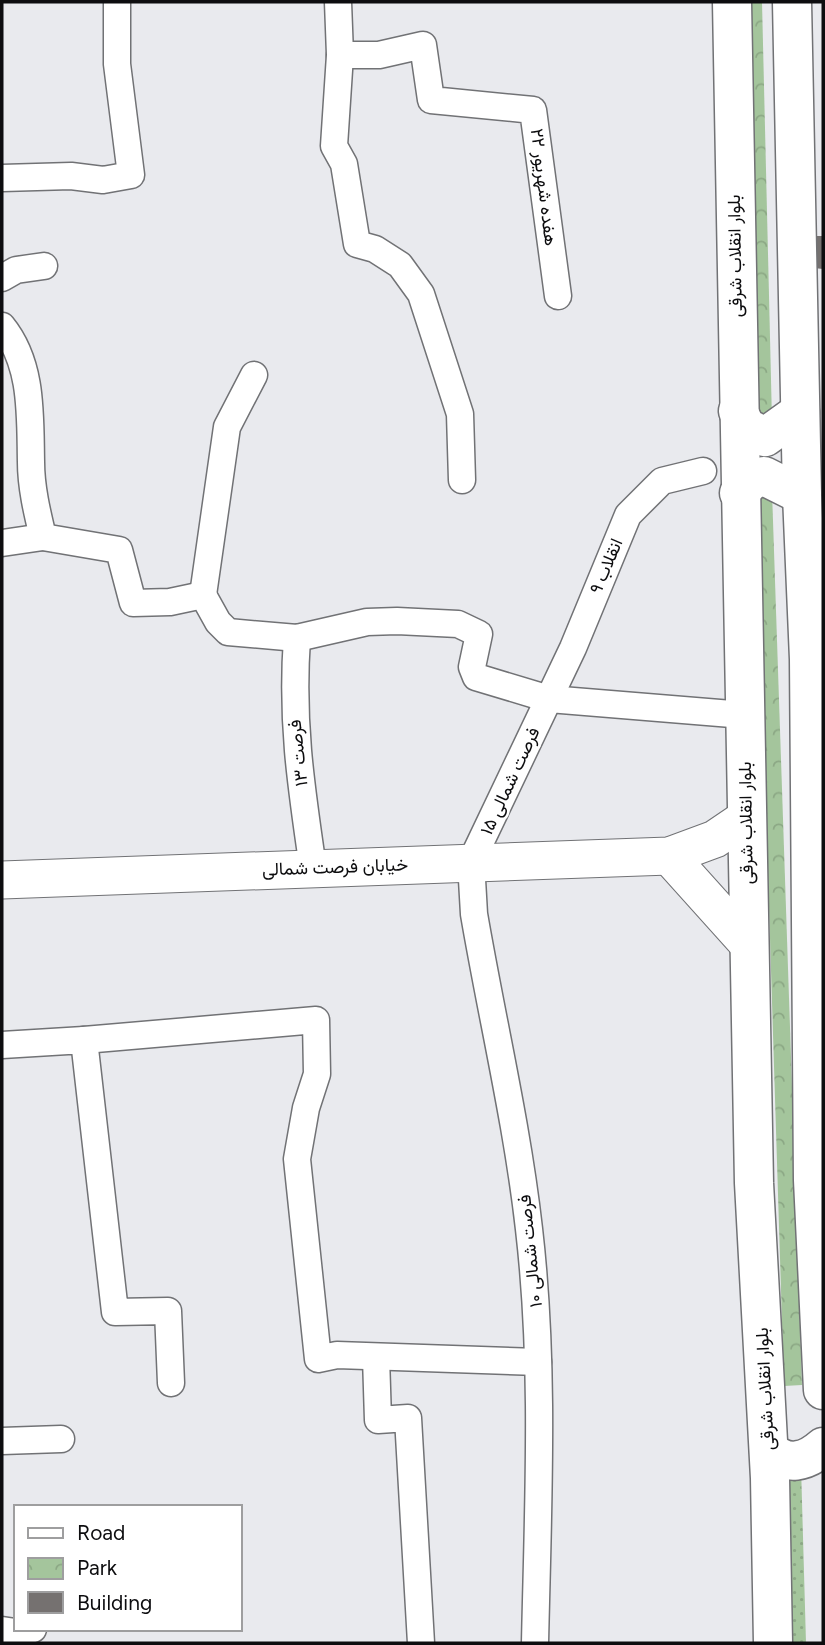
<svg xmlns="http://www.w3.org/2000/svg" width="825" height="1645" font-family="Figtree,Vazirmatn,sans-serif">
	<defs>
		<pattern id="grass-dots" width="8" height="8" patternUnits="userSpaceOnUse" patternTransform="scale(1.75)"><rect width="8" height="8" fill="#a4c59c"/><path d="M2 2h.1M6 6h.1" fill="none" stroke="#8ca885" stroke-width="1.8" stroke-linecap="round"/></pattern>
		<pattern id="park-crowns" width="20" height="18" patternUnits="userSpaceOnUse" patternTransform="scale(1.75)"><rect width="20" height="18" fill="#a4c59c"/><path d="M2 6a3 3 0 1 1 6 0M12 15a3 3 0 1 1 6 0" fill="none" stroke="#8ca885"/></pattern>
	</defs>
	<rect width="100%" height="100%" fill="#e9eaee"/>
	<polygon fill="url(#grass-dots)" points="781,1466 801,1466 806,1643 786,1643"/>
	<g fill="url(#park-crowns)">
		<polygon points="747,2 762,2 772,421 758,421"/>
		<polygon points="756,491 772,491 802,1385 784,1386"/>
	</g>
	<polygon fill="#757170" points="812,236 823,236 823,269 814,268"/>
	<g fill="none" stroke-linecap="round" stroke-linejoin="round">
		<defs>
			<g id="street">
				<polyline points="338,2 340,55 334,146 344,164 357,244 375,249 400,265 421,294 460,414 462,480"/>
				<polyline points="340,55 379,55 423,45 431,100 533,110 558,296"/>
				<polyline points="2,178 71,176 103,180 131,175 117,64 117,2"/>
				<polyline points="2,278 16,270 44,266"/>
				<path d="M2,326C33,364 30,415 31,462C31,487 37,512 43,537L119,550L133,603L170,602L203,595L218,622L228,632L297,638L367,622L397,621L458,624L479,634L472,667L476,677L549,699L744,715"/>
				<polyline points="2,543 43,537"/>
				<polyline points="203,595 227,427 254,375"/>
				<path d="M297,638C291,721 301,786 313,868"/>
				<polyline points="84,1040 316,1020 317,1074 306,1108 297,1159 318,1359 337,1355 538,1362"/>
				<polyline points="2,1045 84,1040 115,1312 168,1311 171,1383"/>
				<polyline points="376,1357 378,1420 408,1418 421,1643"/>
				<polyline points="2,1441 61,1439"/>
				<polyline points="2,1630 22,1633 33,1629"/>
				<path d="M535,1643C538,1505 545,1366 529,1229C517,1123 492,1019 474,914L471,862L573,648L628,515L662,481L703,471"/>
			</g>
			<g id="secondary">
				<polyline points="669,856 749,945"/>
				<polyline points="2,880 669,856 715,839 746,818"/>
			</g>
			<g id="primary">
				<polyline points="732,2 754,1183 770,1478 773,1643"/>
				<polyline points="792,2 802,495 809,659 813,1180 823,1390"/>
				<polyline points="738,411 746,427 765,437 800,412"/>
				<polyline points="739,493 752,480 764,476 802,495"/>
				<path d="M769,1450C787,1467 806,1462 823,1447"/>
			</g>
		</defs>
		<use href="#street" stroke="#717275" stroke-width="29"/>
		<use href="#secondary" stroke="#717275" stroke-width="39"/>
		<use href="#primary" stroke="#717275" stroke-width="41"/>
		<use href="#street" stroke="#fff" stroke-width="26"/>
		<use href="#secondary" stroke="#fff" stroke-width="37"/>
		<use href="#primary" stroke="#fff" stroke-width="38"/>
	</g>
	<g text-anchor="middle" stroke-width="5" stroke-linejoin="round" paint-order="stroke">
		<g font-size="18" fill="#0d0d0f" stroke="#fff">
			<text transform="translate(544 187) rotate(83)" y="6">هفده شهریور ۲۲</text>
			<text transform="translate(735 256) rotate(-91)" y="6">بلوار انقلاب شرقی</text>
			<text transform="translate(606 566) rotate(-67)" y="6">انقلاب ۹</text>
			<text transform="translate(298 753) rotate(-96)" y="6">فرصت ۱۳</text>
			<text transform="translate(510 781) rotate(-65)" y="6">فرصت شمالی ۱۵</text>
			<text transform="translate(746 823) rotate(-91)" y="6">بلوار انقلاب شرقی</text>
			<text transform="translate(335 867) rotate(-2)" y="6">خیابان فرصت شمالی</text>
			<text transform="translate(530 1251) rotate(-96)" y="6">فرصت شمالی ۱۰</text>
			<text transform="translate(765 1389) rotate(-93)" y="6">بلوار انقلاب شرقی</text>
		</g>
	</g>
	<rect width="825" height="1645" fill="none" stroke="#0d0d0f" stroke-width="7"/>
	<rect x="14" y="1505" width="228" height="126" fill="#ffffff" stroke="#9e9e9f" stroke-width="2"/>
	<rect x="28" y="1528" width="35" height="10" fill="#ffffff" stroke="#9e9e9f" stroke-width="2"/>
	<text x="77" y="1540" font-size="21" fill="#0d0d0f">Road</text>
	<rect x="28" y="1558" width="35" height="21" fill="url(#park-crowns)" stroke="#9e9e9f" stroke-width="2"/>
	<text x="77" y="1575" font-size="21" fill="#0d0d0f">Park</text>
	<rect x="28" y="1592" width="35" height="21" fill="#757170" stroke="#9e9e9f" stroke-width="2"/>
	<text x="77" y="1610" font-size="21" fill="#0d0d0f">Building</text>
</svg>
